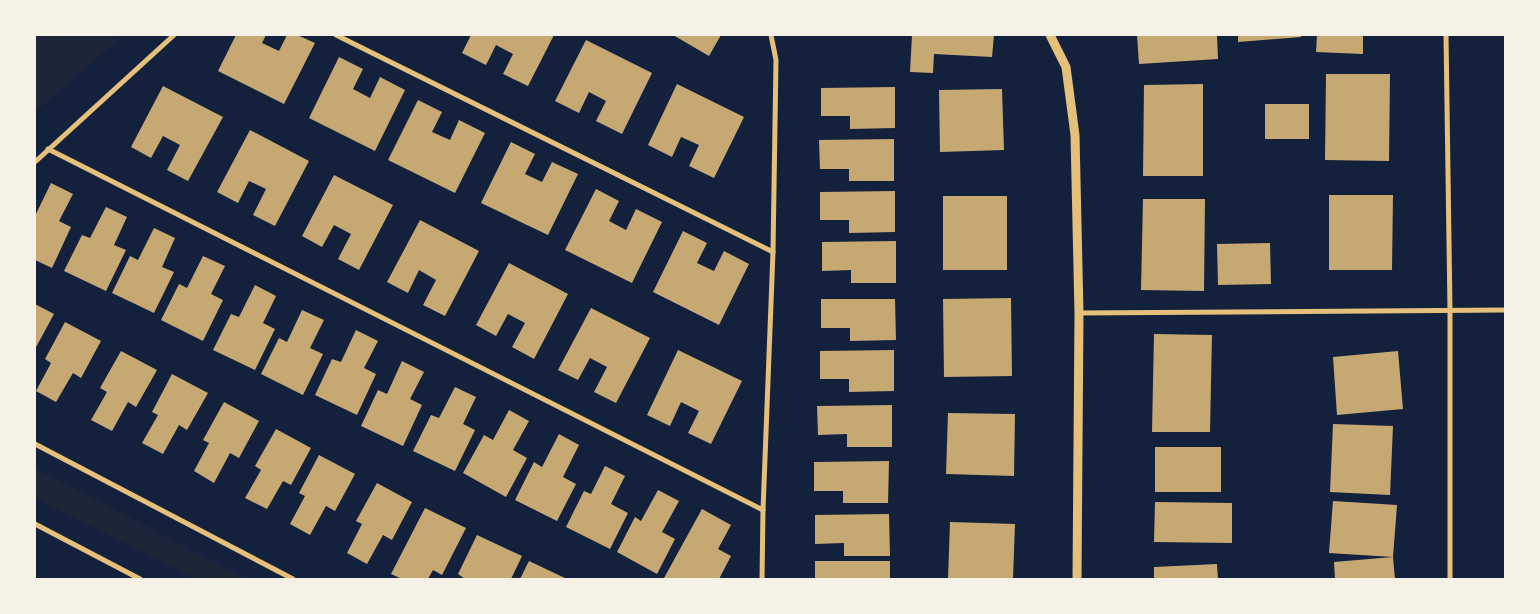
<svg xmlns="http://www.w3.org/2000/svg" width="1540" height="614" font-family="Signika,sans-serif">
	<rect width="100%" height="100%" fill="#14213d"/>
	<g fill="#1d2539">
		<polygon points="35,35 124,35 35,112"/>
		<polygon points="35,468 248,579 195,579 35,498"/>
	</g>
	<g fill="#c6a872">
		<polygon points="236,35 266,35 262,43 279,51 287,35 297,35 315,43 284,104 218,71"/>
		<polygon points="471,35 554,35 528,86 503,74 513,54 496,45 486,65 462,53"/>
		<polygon points="673,35 721,35 709,56"/>
		<polygon points="912,35 994,35 992,57 934,54 933,73 910,72"/>
		<polygon points="1137,35 1217,35 1218,59 1139,64"/>
		<polygon points="1238,35 1301,35 1301,37 1238,42"/>
		<polygon points="1317,35 1363,35 1363,54 1316,52"/>
		<polygon points="586,40 652,73 622,134 596,121 606,101 589,92 579,113 555,101"/>
		<polygon points="339,57 363,69 353,89 370,98 380,77 405,90 375,151 309,118"/>
		<polygon points="1326,74 1390,74 1389,161 1325,160"/>
		<polygon points="677,84 744,117 714,178 689,166 699,145 681,137 672,157 648,145"/>
		<polygon points="1203,84 1203,176 1143,176 1144,85"/>
		<polygon points="163,86 223,117 188,181 167,170 180,145 163,136 151,158 131,147"/>
		<polygon points="895,87 895,128 850,129 850,116 821,116 821,88"/>
		<polygon points="1002,89 1004,150 940,152 939,90"/>
		<polygon points="418,100 442,112 432,132 450,140 459,120 485,133 455,193 388,160"/>
		<rect x="1265" y="104" width="44" height="35"/>
		<polygon points="250,130 309,161 275,226 253,215 266,189 249,181 238,203 217,192"/>
		<polygon points="894,139 894,181 849,181 849,169 820,169 819,140"/>
		<polygon points="511,142 535,154 525,174 542,182 552,162 578,174 548,235 481,203"/>
		<polygon points="334,175 393,205 359,270 338,259 351,234 334,225 322,247 302,236"/>
		<polygon points="51,183 73,194 59,221 71,227 52,268 35,260 35,216"/>
		<polygon points="596,189 619,201 609,221 626,230 636,209 662,222 632,283 565,250"/>
		<polygon points="895,191 895,232 849,233 849,220 820,220 820,192"/>
		<polygon points="1329,195 1393,195 1392,270 1329,270"/>
		<rect x="943" y="196" width="64" height="74"/>
		<polygon points="1143,199 1205,199 1204,291 1141,290"/>
		<polygon points="106,207 127,217 114,245 126,250 106,291 64,271 82,235 90,238"/>
		<polygon points="420,220 479,251 445,316 423,305 436,280 419,270 408,293 387,282"/>
		<polygon points="154,228 175,238 162,267 174,272 154,313 112,293 130,256 138,260"/>
		<polygon points="683,231 707,243 697,263 714,271 724,251 749,264 719,325 653,292"/>
		<polygon points="896,241 896,283 851,283 851,270 822,271 822,242"/>
		<polygon points="1270,243 1271,284 1218,285 1217,244"/>
		<polygon points="203,256 225,266 211,294 223,300 203,341 161,320 179,284 187,288"/>
		<polygon points="509,263 568,294 534,359 512,347 525,323 508,314 496,336 476,325"/>
		<polygon points="255,285 276,296 263,323 275,329 255,370 213,350 231,314 239,317"/>
		<polygon points="1011,298 1012,376 944,377 943,299"/>
		<polygon points="821,299 895,299 896,340 850,341 850,328 821,328"/>
		<polygon points="35,304 54,314 35,349"/>
		<polygon points="591,308 650,338 616,403 594,392 607,367 590,358 578,380 558,370"/>
		<polygon points="302,310 324,320 310,348 323,354 303,395 261,374 279,338 287,342"/>
		<polygon points="65,322 101,341 81,378 73,373 56,402 36,391 51,363 45,359"/>
		<polygon points="356,330 378,341 364,368 376,374 357,415 315,395 332,359 341,362"/>
		<polygon points="1154,334 1212,335 1210,432 1152,432"/>
		<polygon points="678,350 742,381 711,444 688,433 699,411 681,402 670,426 647,415"/>
		<polygon points="894,350 894,391 849,392 849,379 820,379 820,351"/>
		<polygon points="121,351 157,370 136,407 128,402 112,431 91,420 107,392 100,388"/>
		<polygon points="1398,351 1403,409 1337,415 1333,357"/>
		<polygon points="402,361 424,372 410,399 422,405 403,446 361,426 378,390 387,394"/>
		<polygon points="172,374 208,393 187,430 179,425 163,454 142,443 158,415 152,412"/>
		<polygon points="455,387 476,397 463,424 475,430 455,471 413,451 431,415 439,418"/>
		<polygon points="224,402 259,421 239,458 230,453 214,483 194,471 209,443 203,440"/>
		<polygon points="892,405 892,447 847,447 847,434 818,435 817,406"/>
		<polygon points="509,410 529,421 513,450 527,458 506,497 463,473 484,435 493,440"/>
		<polygon points="948,413 1015,414 1014,476 946,474"/>
		<polygon points="1333,424 1393,426 1390,495 1330,492"/>
		<polygon points="276,429 311,448 291,485 283,481 267,509 245,498 261,470 255,466"/>
		<polygon points="559,434 579,445 563,477 576,484 557,521 515,500 534,462 542,467"/>
		<rect x="1155" y="447" width="66" height="45"/>
		<polygon points="319,455 355,474 335,511 326,506 310,535 290,524 305,496 299,493"/>
		<polygon points="889,461 888,503 843,503 843,491 814,491 814,462"/>
		<polygon points="605,466 625,476 611,504 628,513 610,549 566,527 584,491 591,494"/>
		<polygon points="377,483 412,502 392,540 383,535 367,564 347,553 362,524 356,521"/>
		<polygon points="658,490 679,501 662,532 675,539 657,574 617,552 635,517 641,521"/>
		<polygon points="1333,501 1397,505 1393,557 1395,579 1335,579 1334,562 1393,557 1329,553"/>
		<polygon points="1155,502 1232,503 1232,543 1154,542"/>
		<polygon points="425,508 466,528 442,575 433,570 428,579 402,579 391,574"/>
		<polygon points="702,509 731,525 718,549 731,556 719,579 667,579 664,578"/>
		<polygon points="889,514 890,556 844,556 844,543 815,544 815,515"/>
		<polygon points="950,522 1015,524 1013,579 948,579"/>
		<polygon points="477,535 522,556 511,579 465,579 458,574"/>
		<polygon points="529,561 567,579 520,579"/>
		<rect x="815" y="561" width="75" height="18"/>
		<polygon points="1217,564 1218,579 1154,579 1154,567"/>
	</g>
	<g fill="none" stroke-linecap="round" stroke-linejoin="round">
		<g stroke="#e5c07b" stroke-width="5">
			<polyline points="336,35 773,252"/>
			<polyline points="1446,35 1450,310 1450,579"/>
			<polyline points="48,149 763,510"/>
			<polyline points="35,162 174,35"/>
			<polyline points="1079,313 1505,310"/>
			<polyline points="35,444 293,579"/>
			<polyline points="35,524 140,579"/>
			<polyline points="762,579 763,510 773,252 776,60 771,35"/>
		</g>
		<polyline stroke="#e5c07b" stroke-width="9" points="1050,35 1066,67 1075,135 1079,313 1077,579"/>
	</g>
	<rect width="1540" height="614" fill="none" stroke="#f6f1e7" stroke-width="72"/>
</svg>
